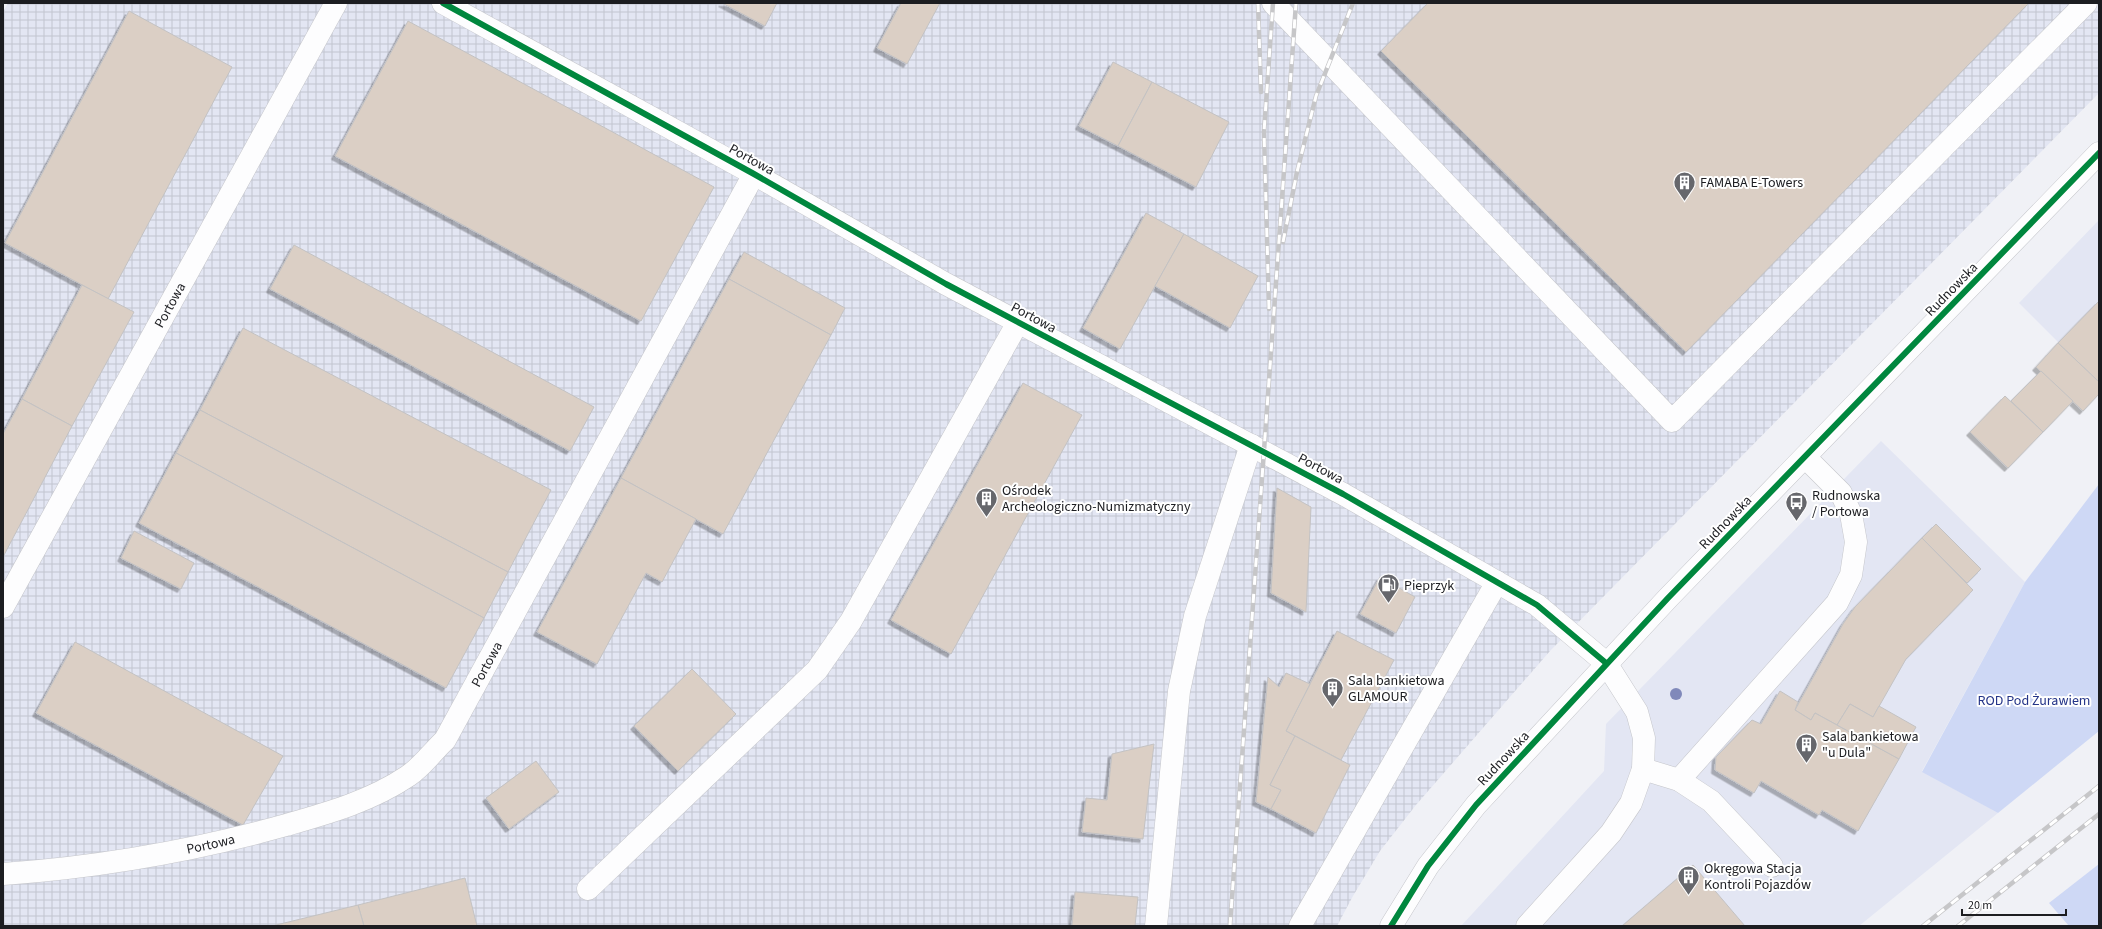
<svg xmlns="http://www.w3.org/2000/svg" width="2102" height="929" font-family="'Source Sans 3',sans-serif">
	<defs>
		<pattern id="industrial-grid" width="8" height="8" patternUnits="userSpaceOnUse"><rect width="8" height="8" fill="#e3e6f3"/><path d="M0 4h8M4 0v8" fill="none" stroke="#c2c5d0"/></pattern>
		<filter id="shadow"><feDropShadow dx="-3.5" dy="3.5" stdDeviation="0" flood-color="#0004"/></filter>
	</defs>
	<rect width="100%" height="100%" fill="#f0f1f6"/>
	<g fill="#e3e6f3">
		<polygon points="2099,220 2099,383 2019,303"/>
		<polygon points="1881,441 2025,582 1922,771 1998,813 1859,926 1461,926 1604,771 1606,724"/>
	</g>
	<polygon fill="url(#industrial-grid)" points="8,3 2099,3 2099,93 1550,651 1416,805 1380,851 1353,896 1337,926 3,926 3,12"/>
	<g fill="#ced8f5">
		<polygon points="2099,484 2099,731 1998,813 1922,772 2025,582"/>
		<polygon points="2099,864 2099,926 2069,926 2049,903"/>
	</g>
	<g fill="#dbcfc5" stroke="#c3c2c3" filter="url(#shadow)">
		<polygon points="722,3 777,3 765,26"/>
		<polygon points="901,3 940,3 907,64 877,48"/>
		<polygon points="1428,3 2029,3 1686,352 1381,51"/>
		<polygon points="129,11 232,67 108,299 5,243"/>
		<polygon points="408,21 714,187 641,321 335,156"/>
		<polygon points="1113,62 1152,82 1118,146 1079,126"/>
		<polygon points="1152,82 1229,122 1196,187 1118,146"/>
		<polygon points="1146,213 1184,234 1120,349 1083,328"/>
		<polygon points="1184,234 1258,276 1230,328 1155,286"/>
		<polygon points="294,245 594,407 570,451 270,289"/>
		<polygon points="744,252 845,308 831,335 729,279"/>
		<polygon points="729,279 831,335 723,534 621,478"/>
		<polygon points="82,285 134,312 72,426 22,399"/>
		<polygon points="2099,301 2099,382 2058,343"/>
		<polygon points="243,328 551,490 508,572 200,410"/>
		<polygon points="2058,343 2099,382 2099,394 2083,411 2036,367"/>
		<polygon points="2041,371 2073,401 2043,432 2011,401"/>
		<polygon points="1023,383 1082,415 951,654 891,620"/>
		<polygon points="2005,396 2043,432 2008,468 1970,432"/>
		<polygon points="22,399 72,426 3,557 3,434"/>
		<polygon points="200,410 508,572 484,618 176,453"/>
		<polygon points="176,453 484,618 446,688 139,523"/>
		<polygon points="621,478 696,519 662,582 646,573 597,664 537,632"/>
		<polygon points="1277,488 1311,507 1306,612 1271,593"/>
		<polygon points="1936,524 1981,569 1967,583 1922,538"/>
		<polygon points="134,531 194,563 181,589 121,558"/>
		<polygon points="1922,538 1973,590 1906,659 1873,717 1850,704 1837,725 1815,713 1811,720 1795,710 1843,624 1855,607"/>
		<polygon points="1380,577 1415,597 1396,633 1360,614"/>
		<polygon points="1337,631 1394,660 1341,760 1286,731"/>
		<polygon points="75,642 283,756 243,825 36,713"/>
		<polygon points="692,669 736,714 678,771 634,726"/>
		<polygon points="1286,673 1310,684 1286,731 1295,736 1270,785 1281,790 1271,809 1256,802 1268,677 1279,687"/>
		<polygon points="1780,691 1798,702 1795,710 1811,720 1815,713 1899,759 1858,831 1822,810 1819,815 1761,781 1754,793 1715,770 1716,757 1752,720 1761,724"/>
		<polygon points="1850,704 1873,717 1879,706 1916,727 1899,759 1837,725"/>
		<polygon points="1295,736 1350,765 1316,833 1271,809 1281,790 1270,785"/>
		<polygon points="1154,744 1143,839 1082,832 1086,798 1107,800 1112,754"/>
		<polygon points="536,761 559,792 509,829 486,798"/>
		<polygon points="1693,865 1745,926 1622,926"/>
		<polygon points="465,878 477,926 364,926 358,905"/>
		<polygon points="1075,892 1138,897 1135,926 1072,926"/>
		<polygon points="358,905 364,926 272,926"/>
	</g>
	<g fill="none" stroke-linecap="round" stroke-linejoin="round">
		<defs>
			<g id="minor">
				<polyline points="443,3 754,174 946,284 1343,494 1537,605 1606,663 1637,712 1644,738 1643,769 1631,803 1611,833 1527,926"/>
				<polyline points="1273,3 1672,421 2086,3"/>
				<path id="s1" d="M3,607L336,3"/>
				<polyline points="1643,769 1679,780 1711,801 1772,866"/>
				<polyline points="1679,780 1837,603 1851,575 1856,542 1851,514 1841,493 1805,457"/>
				<path id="s2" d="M3,874C99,867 193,851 286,825C328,813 371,801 408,776C422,767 433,751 445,740L754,174"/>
				<polyline points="588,889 817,670 851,621 1018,322"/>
				<polyline points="1156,926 1179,691 1195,616 1251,445"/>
				<polyline points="1300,926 1497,582"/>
			</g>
			<polyline id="major" points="1391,926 1428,866 1476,805 1668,598 2099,153"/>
		</defs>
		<use href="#minor" stroke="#c5c6cb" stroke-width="23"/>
		<use href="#major" stroke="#c5c6cb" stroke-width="23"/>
		<use href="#minor" stroke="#fdfdfe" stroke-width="22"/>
		<use href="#major" stroke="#fdfdfe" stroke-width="22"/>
		<defs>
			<g id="rail">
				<polyline points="1258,3 1261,92"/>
				<polyline points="1283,242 1297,172 1316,96 1353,3"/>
				<polyline points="1269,309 1264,132 1273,3"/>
				<polyline points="1230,926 1296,3"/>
				<polyline points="1923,926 2099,786"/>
				<polyline points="1958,926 2099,814"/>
			</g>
		</defs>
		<use href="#rail" stroke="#c6c6c8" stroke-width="4.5"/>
		<use href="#rail" stroke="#fff" stroke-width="3" stroke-dasharray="9" stroke-linecap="butt"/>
		<defs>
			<g id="cycleway">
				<polyline points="443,3 754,174 946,284 1343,494 1537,605 1606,663"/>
				<polyline points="1391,926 1428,866 1476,805 1668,598 2099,153"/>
			</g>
		</defs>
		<use href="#cycleway" stroke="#fff" stroke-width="8"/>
		<use href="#cycleway" stroke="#00873e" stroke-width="6"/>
	</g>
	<circle fill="#8089ba" cx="1676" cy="694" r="6"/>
	<defs>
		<symbol id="building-pin" viewBox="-11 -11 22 30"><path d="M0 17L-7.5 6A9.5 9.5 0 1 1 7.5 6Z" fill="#66676c" stroke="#fff"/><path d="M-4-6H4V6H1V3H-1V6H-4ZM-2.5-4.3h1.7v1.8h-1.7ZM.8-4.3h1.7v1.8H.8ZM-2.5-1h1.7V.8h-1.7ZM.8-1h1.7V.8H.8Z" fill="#fff"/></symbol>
		<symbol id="bus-pin" viewBox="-11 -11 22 30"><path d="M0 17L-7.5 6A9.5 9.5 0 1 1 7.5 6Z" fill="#66676c" stroke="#fff"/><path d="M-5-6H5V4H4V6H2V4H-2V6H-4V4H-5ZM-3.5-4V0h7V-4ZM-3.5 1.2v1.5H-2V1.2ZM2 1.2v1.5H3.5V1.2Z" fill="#fff"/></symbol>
		<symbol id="fuel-pin" viewBox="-11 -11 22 30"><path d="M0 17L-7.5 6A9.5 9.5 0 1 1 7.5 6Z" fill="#66676c" stroke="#fff"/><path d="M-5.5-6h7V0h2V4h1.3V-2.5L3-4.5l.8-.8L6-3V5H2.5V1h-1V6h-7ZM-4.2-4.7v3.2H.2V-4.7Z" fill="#fff"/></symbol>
	</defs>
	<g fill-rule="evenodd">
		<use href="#building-pin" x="1672" y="170" width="25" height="34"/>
		<use href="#building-pin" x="974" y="486" width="25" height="34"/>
		<use href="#bus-pin" x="1784" y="490" width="25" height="34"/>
		<use href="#fuel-pin" x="1376" y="572" width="25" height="34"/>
		<use href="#building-pin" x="1320" y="676" width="25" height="34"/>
		<use href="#building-pin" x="1794" y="732" width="25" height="34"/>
		<use href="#building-pin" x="1676" y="864" width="25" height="34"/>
	</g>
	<g text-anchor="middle" stroke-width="4" stroke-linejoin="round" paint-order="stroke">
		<g font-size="14" fill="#1c1d21" stroke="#fff">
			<text transform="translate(752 159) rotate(29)" y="5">Portowa</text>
			<text transform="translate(1951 289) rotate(-46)" y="5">Rudnowska</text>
			<text dy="5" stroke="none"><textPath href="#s1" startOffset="345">Portowa</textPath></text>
			<text transform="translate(1034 317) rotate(28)" y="5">Portowa</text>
			<text transform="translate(1321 468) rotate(28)" y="5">Portowa</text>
			<text transform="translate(1725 522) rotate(-46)" y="5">Rudnowska</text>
			<text dy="5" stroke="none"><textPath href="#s2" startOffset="558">Portowa</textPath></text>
			<text transform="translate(1503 758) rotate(-47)" y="5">Rudnowska</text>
			<text dy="5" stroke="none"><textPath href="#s2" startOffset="210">Portowa</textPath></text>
		</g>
		<g font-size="14" fill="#1c1d21" stroke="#fff" text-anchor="start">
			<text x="1700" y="187">FAMABA E-Towers</text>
			<text x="1002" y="495">Ośrodek<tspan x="1002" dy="16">Archeologiczno-Numizmatyczny</tspan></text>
			<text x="1812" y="500">Rudnowska<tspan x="1812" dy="16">/ Portowa</tspan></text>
			<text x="1404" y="590">Pieprzyk</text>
			<text x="1348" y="685">Sala bankietowa<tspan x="1348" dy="16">GLAMOUR</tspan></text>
			<text x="1822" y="741">Sala bankietowa<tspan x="1822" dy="16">"u Dula"</tspan></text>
			<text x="1704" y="873">Okręgowa Stacja<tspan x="1704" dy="16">Kontroli Pojazdów</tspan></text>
		</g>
		<g font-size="14" fill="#243488" stroke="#fff">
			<text x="2034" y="705">ROD Pod Żurawiem</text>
		</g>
	</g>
	<rect width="2102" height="929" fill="none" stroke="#1c1d21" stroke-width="8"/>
	<path d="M1962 909v6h104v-6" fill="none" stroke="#1c1d21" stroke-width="2"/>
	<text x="1968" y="909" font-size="12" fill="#1c1d21" stroke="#ffffff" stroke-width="3" paint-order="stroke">20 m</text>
</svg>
